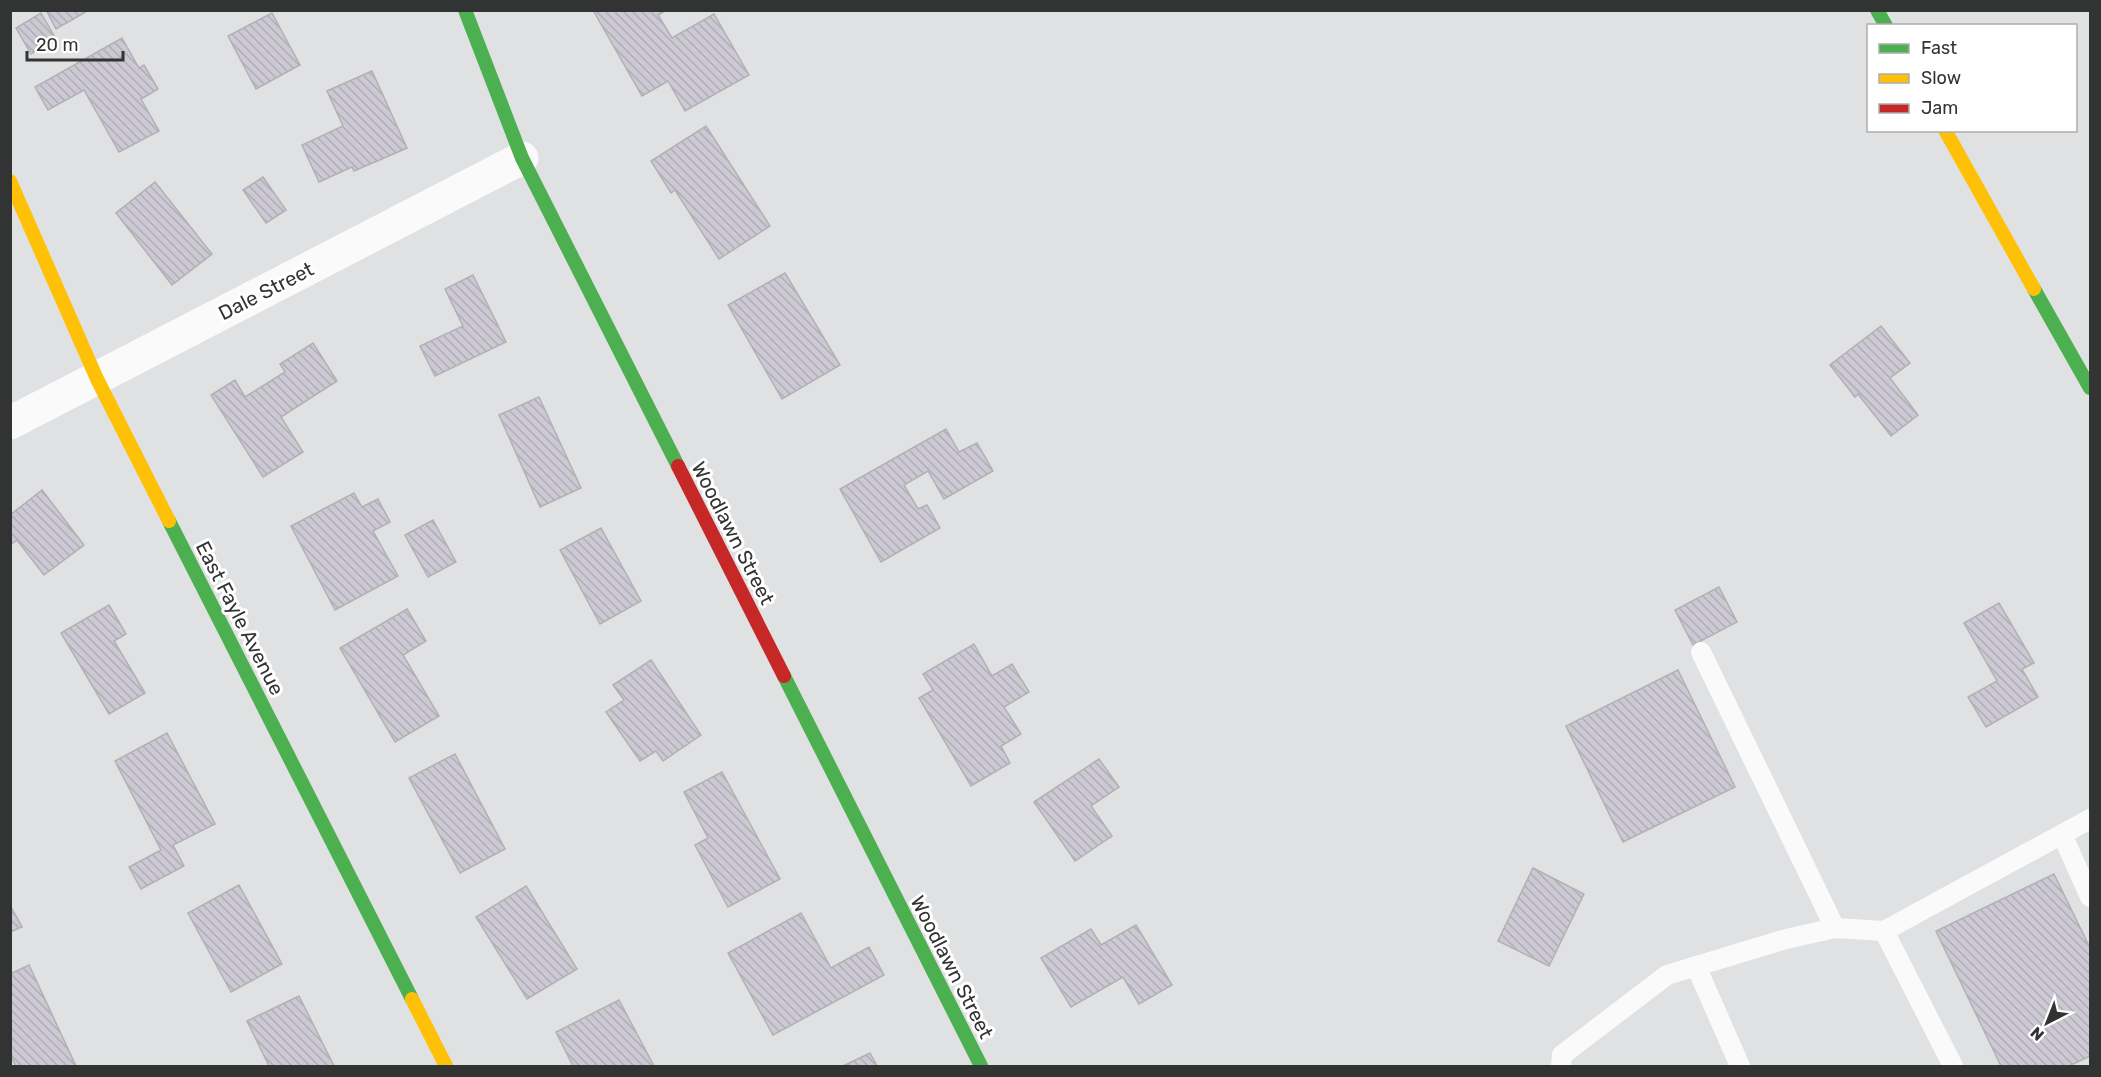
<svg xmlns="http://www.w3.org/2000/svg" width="2101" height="1077" font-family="Rubik,sans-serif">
	<defs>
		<pattern id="building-back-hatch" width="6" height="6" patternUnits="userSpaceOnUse" patternTransform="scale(1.5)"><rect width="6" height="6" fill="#ccc9d4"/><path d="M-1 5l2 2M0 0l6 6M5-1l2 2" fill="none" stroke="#b0adb6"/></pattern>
	</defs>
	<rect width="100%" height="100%" fill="#e0e1e2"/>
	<g fill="url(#building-back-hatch)" stroke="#b1b1b2" stroke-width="1.5">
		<polygon points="46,10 89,10 56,29"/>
		<polygon points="596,10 667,10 658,15 672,38 714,14 749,75 685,111 668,81 642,96 594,12"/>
		<polygon points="41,13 56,39 31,54 16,28"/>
		<polygon points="272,13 300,65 256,89 228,36"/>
		<polygon points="122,38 139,68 144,65 158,89 141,99 159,131 119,152 84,90 48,110 35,87"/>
		<polygon points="372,71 407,148 354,171 352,167 319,182 302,145 343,126 327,91"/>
		<polygon points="706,126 770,226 719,259 675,190 671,193 651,161"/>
		<polygon points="263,177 286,210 266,223 243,190"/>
		<polygon points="155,182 212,254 172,285 116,213"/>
		<polygon points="785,273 840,365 782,399 728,305"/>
		<polygon points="473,275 506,342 435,376 420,346 463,326 445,289"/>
		<polygon points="1881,326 1910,363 1890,378 1918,415 1891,436 1858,394 1855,397 1830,365"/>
		<polygon points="313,343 337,381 281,417 303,452 263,477 211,395 235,380 245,397 285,372 280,364"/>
		<polygon points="539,397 581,488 540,507 499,415"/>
		<polygon points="946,429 959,452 977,443 993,471 944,499 928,471 904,485 918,509 927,505 940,528 881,562 840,489"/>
		<polygon points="42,490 84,545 44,575 17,540 10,545 10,515"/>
		<polygon points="354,493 362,507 378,499 390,522 373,531 398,576 335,610 291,526"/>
		<polygon points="433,520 456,562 428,577 405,535"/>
		<polygon points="601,528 641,601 600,624 560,550"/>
		<polygon points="1719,587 1737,622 1693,645 1675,610"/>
		<polygon points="1999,603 2034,663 2022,669 2038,697 1986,727 1968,697 1997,681 1964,623"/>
		<polygon points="109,605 126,634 114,641 145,693 109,714 61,633"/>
		<polygon points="407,609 426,641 403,655 439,716 395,742 340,648"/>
		<polygon points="974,644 992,676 1012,664 1029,692 1004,707 1021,734 1001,746 1010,763 971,786 919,698 933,690 923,674"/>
		<polygon points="651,660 701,735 663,761 656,751 640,761 606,712 624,700 613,685"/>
		<polygon points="1678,670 1735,787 1623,842 1566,726"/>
		<polygon points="167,733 215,824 173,845 184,866 141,889 129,867 161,850 115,761"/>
		<polygon points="455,754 505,849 460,873 409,778"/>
		<polygon points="1099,759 1119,787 1091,806 1112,836 1075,861 1034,802"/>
		<polygon points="722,772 780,879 728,907 695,845 708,838 684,792"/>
		<polygon points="1533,868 1584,894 1549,966 1498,941"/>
		<polygon points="2054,874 2090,948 2090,1056 2069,1066 2001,1066 1936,931"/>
		<polygon points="239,885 282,964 231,992 188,913"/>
		<polygon points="526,886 577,969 527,999 476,917"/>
		<polygon points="10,905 22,927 10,932"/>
		<polygon points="801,913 831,968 869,947 884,975 773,1035 728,953"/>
		<polygon points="1136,925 1172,985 1139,1004 1123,977 1071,1007 1041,958 1091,929 1101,945"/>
		<polygon points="29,965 76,1066 16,1066 10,1055 10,974"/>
		<polygon points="299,996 334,1066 269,1066 247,1021"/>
		<polygon points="619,1000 654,1066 573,1066 556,1032"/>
		<polygon points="870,1053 877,1066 843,1066"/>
	</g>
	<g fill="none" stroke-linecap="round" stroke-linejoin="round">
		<g stroke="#fafafb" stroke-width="20">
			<polyline points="1701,652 1835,928"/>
			<polyline points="2062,834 2090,897"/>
			<polyline points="1884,931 1953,1066"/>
			<polyline points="1696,966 1740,1066"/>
			<polyline points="1561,1066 1562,1055 1667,975 1786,939 1835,928 1884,931 2090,819"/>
		</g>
		<polyline stroke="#fafafb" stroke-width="33" points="10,423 522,158"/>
		<g stroke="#4caf50" stroke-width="14">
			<polyline points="465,10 522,158 678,466"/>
			<polyline points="1877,10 1886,26"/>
			<polyline points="2034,289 2090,388"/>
			<polyline points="169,521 412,999"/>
			<polyline points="784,676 981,1066"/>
		</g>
		<g stroke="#ffc107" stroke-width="14">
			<polyline points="1945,130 2034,289"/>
			<polyline points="10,181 97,379 169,521"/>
			<polyline points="412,999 446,1066"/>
		</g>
		<polyline stroke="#c62828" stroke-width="14" points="678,466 784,676"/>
	</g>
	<g text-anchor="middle" stroke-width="6" stroke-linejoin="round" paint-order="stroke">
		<g font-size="20" fill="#323333" stroke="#fff">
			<text transform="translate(266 291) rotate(-27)" y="7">Dale Street</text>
			<text transform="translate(733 533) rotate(63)" y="7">Woodlawn Street</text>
			<text transform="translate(240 618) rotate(63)" y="7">East Fayle Avenue</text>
			<text transform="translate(952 967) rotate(63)" y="7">Woodlawn Street</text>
		</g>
	</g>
	<rect width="2101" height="1077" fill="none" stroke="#323333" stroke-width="24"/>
	<rect x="1867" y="24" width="210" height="108" fill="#ffffff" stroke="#adadad" stroke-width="1.5"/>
	<rect x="1879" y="44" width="30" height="9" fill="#4caf50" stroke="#adadad" stroke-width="1.5"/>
	<text x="1921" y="54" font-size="18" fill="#323333">Fast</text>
	<rect x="1879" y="74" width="30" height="9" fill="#ffc107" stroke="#adadad" stroke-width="1.5"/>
	<text x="1921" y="84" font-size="18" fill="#323333">Slow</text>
	<rect x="1879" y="104" width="30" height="9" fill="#c62828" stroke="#adadad" stroke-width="1.5"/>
	<text x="1921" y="114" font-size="18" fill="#323333">Jam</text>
	<g transform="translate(2047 1023) rotate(222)" stroke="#ffffff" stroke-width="4.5" paint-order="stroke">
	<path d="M0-4.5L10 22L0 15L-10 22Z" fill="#323333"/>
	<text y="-9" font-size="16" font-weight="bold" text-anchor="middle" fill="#323333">N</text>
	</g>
	<path d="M27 51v9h96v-9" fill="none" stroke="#323333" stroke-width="3"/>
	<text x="36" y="51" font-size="18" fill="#323333" stroke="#ffffff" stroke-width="4.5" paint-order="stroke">20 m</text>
</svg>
